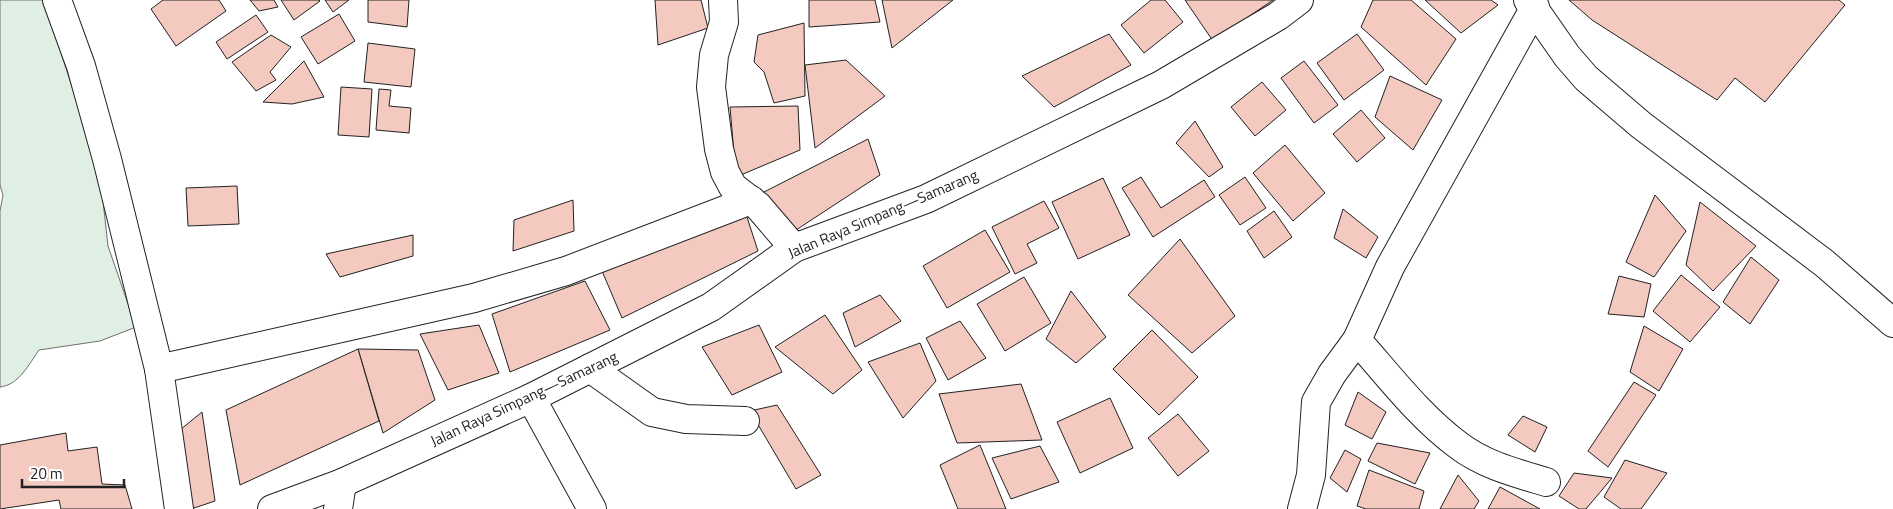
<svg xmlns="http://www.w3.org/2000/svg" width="1893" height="509" font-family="'Titillium Web',sans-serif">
	<rect width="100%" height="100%" fill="#fff"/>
	<path fill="#e0efe3" stroke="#6f6f6f" d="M0,0H44L100,174L108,246L136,327L100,341L39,350C29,364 19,385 0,387V211L3,195L0,185Z"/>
	<g fill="#f3c9c0" stroke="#222">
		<polygon points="163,0 219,0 226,11 176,46 151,9"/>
		<polygon points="250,0 274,0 278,7 259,11"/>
		<polygon points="281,0 319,0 320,1 294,20"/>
		<polygon points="325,0 349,0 333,12"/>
		<polygon points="368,0 409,0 407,27 368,22"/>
		<polygon points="655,0 701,0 708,28 658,45"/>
		<polygon points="809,0 875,0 880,22 809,27"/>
		<polygon points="882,0 953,0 892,48"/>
		<polygon points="1151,0 1165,0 1183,22 1144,53 1121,25"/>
		<polygon points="1185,0 1273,0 1213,41"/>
		<polygon points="1373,0 1411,0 1456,39 1426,85 1361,27"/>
		<polygon points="1425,0 1491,0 1498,5 1461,33"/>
		<polygon points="1569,0 1839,0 1845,5 1765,102 1735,78 1717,100 1592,20"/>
		<polygon points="339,14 355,41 318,64 301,37"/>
		<polygon points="256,15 268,32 227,59 216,42"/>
		<polygon points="804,23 805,96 774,103 764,72 754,62 758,35"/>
		<polygon points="1109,34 1131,65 1054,107 1022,76"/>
		<polygon points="1357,34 1384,70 1344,100 1317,63"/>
		<polygon points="271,35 291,47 270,72 276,80 256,91 232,62"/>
		<polygon points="368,43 415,49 411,87 364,82"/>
		<polygon points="846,60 885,96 815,148 805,65"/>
		<polygon points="304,61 324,97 292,104 263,102"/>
		<polygon points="1304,61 1338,105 1314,123 1281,78"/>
		<polygon points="1390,76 1442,100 1413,150 1375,117"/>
		<polygon points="1262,82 1286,110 1255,136 1231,107"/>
		<polygon points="341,87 372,89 369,137 338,135"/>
		<polygon points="379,89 391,90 389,106 411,108 409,133 376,130"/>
		<polygon points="798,106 800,150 736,177 730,107"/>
		<polygon points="1361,110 1385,138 1357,162 1333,134"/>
		<polygon points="1195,121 1223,167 1209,177 1176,143"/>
		<polygon points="868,139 880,175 796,230 764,192"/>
		<polygon points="1285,145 1325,193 1293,221 1253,173"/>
		<polygon points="1141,177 1161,208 1204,180 1215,197 1153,237 1122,188"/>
		<polygon points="1245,177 1266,208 1240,225 1219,195"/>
		<polygon points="1103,178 1130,235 1078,259 1052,202"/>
		<polygon points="237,186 239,224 188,226 186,188"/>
		<polygon points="1655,195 1686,231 1654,277 1626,262"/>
		<polygon points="573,200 574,231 513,251 514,220"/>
		<polygon points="1044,201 1059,228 1027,244 1037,263 1015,274 992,227"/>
		<polygon points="1700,202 1756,246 1713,291 1686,265"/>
		<polygon points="1343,209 1378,237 1366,258 1334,238"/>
		<polygon points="745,211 758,251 622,318 599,264"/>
		<polygon points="1274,211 1292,237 1264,258 1247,231"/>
		<polygon points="985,230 1010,272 947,308 923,266"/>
		<polygon points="413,235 413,256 340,277 326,254"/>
		<polygon points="1180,239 1235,316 1192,353 1128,295"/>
		<polygon points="1751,257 1779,280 1750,324 1723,302"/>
		<polygon points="1681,275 1720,307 1690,342 1653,311"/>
		<polygon points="1619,276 1651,284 1644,317 1608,314"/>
		<polygon points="1024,277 1051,323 1005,351 977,304"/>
		<polygon points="585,281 610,330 510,372 492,314"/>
		<polygon points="1071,291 1106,337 1076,363 1046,339"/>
		<polygon points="880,295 901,321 855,347 843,313"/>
		<polygon points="825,315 862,370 833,394 775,347"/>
		<polygon points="960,321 986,358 948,380 926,338"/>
		<polygon points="479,325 499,373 448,390 420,334"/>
		<polygon points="759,325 782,372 732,395 702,347"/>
		<polygon points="1644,326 1683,349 1659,391 1630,372"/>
		<polygon points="1152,330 1198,377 1159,415 1113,369"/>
		<polygon points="920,343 936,381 903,418 868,362"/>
		<polygon points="358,349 418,350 435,400 383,433"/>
		<polygon points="358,349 379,421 240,485 226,410"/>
		<polygon points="1634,382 1656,395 1608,467 1588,451"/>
		<polygon points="1021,384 1042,440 957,443 939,394"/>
		<polygon points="1358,392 1386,412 1372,439 1345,425"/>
		<polygon points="1110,398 1133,448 1080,473 1057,422"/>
		<polygon points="777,405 821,475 796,489 750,411"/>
		<polygon points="202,412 215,501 191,509 180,430"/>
		<polygon points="1178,414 1209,451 1178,476 1148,438"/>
		<polygon points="1523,416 1547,427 1535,452 1508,435"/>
		<polygon points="66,433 68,451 97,447 102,484 125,485 132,509 61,509 59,500 0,509 0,445"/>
		<polygon points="1377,443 1430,453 1415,484 1368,461"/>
		<polygon points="980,445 1006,509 958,509 940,465"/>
		<polygon points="1040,446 1059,482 1011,499 992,458"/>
		<polygon points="1345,450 1361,459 1347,492 1330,478"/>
		<polygon points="1625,460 1667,473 1641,509 1621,509 1604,497"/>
		<polygon points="1369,470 1424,491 1419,509 1366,509 1357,506"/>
		<polygon points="1574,473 1612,478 1586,509 1579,509 1559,496"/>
		<polygon points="1458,475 1479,501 1474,509 1440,509"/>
		<polygon points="1500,487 1540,509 1488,509"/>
	</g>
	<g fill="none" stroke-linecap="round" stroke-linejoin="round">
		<defs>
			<g id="street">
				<polyline points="57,0 81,66 107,159 159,369 179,509"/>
				<polyline points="723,0 724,22 714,55 711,87 719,149 725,172 733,187 758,206 794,248"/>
				<polyline points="1528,0 1567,56 1586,78 1641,125 1824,263 1893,323"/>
				<path d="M1535,7L1390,267L1357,340C1389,376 1420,417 1458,445C1484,465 1516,473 1546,482"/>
				<polyline points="590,368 652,412 686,419 745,421"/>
				<polyline points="159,369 474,298 566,271 751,200"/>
				<polyline points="531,398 592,509"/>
				<polyline points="338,509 342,483"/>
				<polyline points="1302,509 1311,475 1316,402 1332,374 1357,340"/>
			</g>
			<polyline id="secondary" points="272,509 342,483 531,398 711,307 794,248 926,199 1161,85 1278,16 1299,0"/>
		</defs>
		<use href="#street" stroke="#222" stroke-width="30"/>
		<use href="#secondary" stroke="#222" stroke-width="30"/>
		<use href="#street" stroke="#fff" stroke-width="28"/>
		<use href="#secondary" stroke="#fff" stroke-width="28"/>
	</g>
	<g text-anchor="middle" stroke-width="4" stroke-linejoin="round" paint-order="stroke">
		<g font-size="15" fill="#222" stroke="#fff">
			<text transform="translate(883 214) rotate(-23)" y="5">Jalan Raya Simpang—Samarang</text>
			<text transform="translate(524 399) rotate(-25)" y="5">Jalan Raya Simpang—Samarang</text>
		</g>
	</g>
	<path d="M22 479v8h102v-8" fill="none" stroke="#222222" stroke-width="2.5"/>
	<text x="30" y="479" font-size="15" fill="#222222" stroke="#ffffff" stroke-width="4" paint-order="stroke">20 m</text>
</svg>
